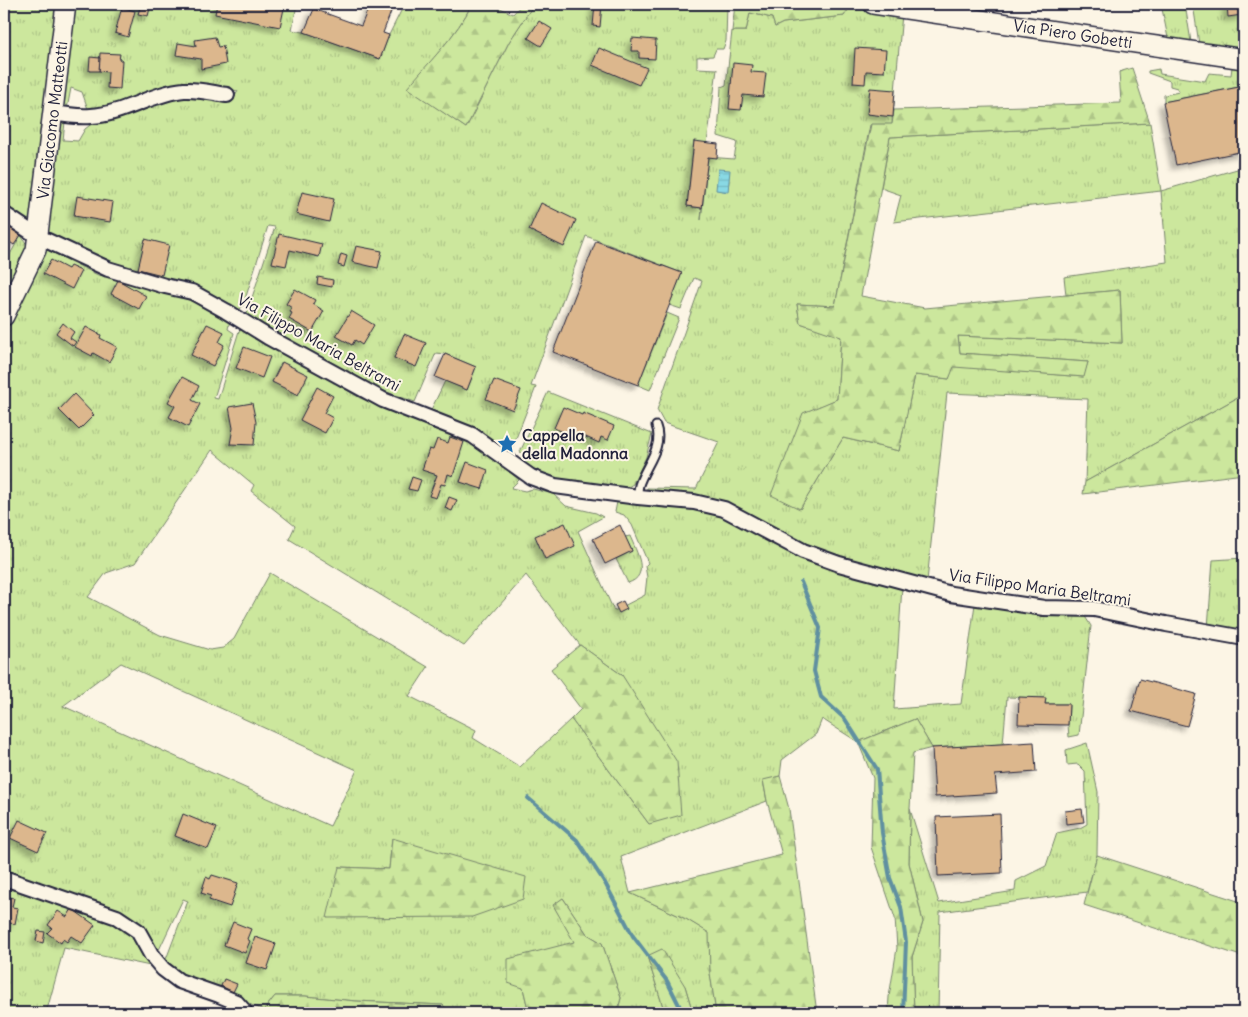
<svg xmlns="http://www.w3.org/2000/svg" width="1248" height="1017" font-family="Delius,sans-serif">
	<defs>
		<pattern id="grass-tufts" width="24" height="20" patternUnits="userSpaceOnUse" patternTransform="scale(1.25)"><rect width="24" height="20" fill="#cce79d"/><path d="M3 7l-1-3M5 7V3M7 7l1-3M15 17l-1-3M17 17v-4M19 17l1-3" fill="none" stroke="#afc688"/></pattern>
		<pattern id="forest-firs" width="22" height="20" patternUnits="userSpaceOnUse" patternTransform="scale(1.25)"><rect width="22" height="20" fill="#cce79d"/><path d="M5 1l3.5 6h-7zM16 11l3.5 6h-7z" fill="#afc688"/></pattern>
		<pattern id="water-rules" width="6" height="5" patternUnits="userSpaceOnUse" patternTransform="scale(1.25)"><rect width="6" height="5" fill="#89d9e4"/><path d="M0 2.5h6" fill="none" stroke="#76bac4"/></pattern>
		<filter id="shadow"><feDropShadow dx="-4.5" dy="4.5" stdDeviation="2.5" flood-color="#0004"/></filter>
	</defs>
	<rect width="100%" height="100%" fill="#fcf5e5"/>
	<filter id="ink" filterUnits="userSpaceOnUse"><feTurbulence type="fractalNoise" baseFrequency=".02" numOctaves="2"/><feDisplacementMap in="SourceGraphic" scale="10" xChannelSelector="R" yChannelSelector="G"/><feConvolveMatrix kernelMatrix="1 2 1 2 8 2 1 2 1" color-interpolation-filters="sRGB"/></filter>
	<g filter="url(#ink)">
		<g fill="url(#grass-tufts)" stroke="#77846c" fill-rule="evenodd">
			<polygon points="4,4 60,4 31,225 4,209"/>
			<path d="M75,4H297L292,30L304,32L380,59L389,35L404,5L403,4H472C457,35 430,61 408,88L466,128L509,42L534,4H727L726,41L723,49H716L713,56L697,57V68L717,69L707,143L694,142L687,206L702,208L701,220L708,157L734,159L737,142L718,136L721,87L726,85L732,31H746L750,13L772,18L775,27L783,23L844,16L851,5L902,14L892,125H870L835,306L797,304L800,323L841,336L837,399L803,414L800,509L843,438L899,451L915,375L949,379L953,366L1083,377L1088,362L960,353L958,336L1122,343L1120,290L1066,295L1064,277L1167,262L1161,191L894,222L901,195L881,188L890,137L1150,123L1161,191L1244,167V394L1085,482L1088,399L947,393L927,581L828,555L799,543L766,523L728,505L646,492L647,488L696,489L719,442L664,423L657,410L702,281L694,278L681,309L669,305L682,273L586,236L531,386L536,387L511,451L430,412L445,381L467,390L476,367L445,354L436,353L415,402L359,382L247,317V313L275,227L268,226L243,306L238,311L221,299L199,288L102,264L44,235L60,122H65L63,140L78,141L85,129L94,122L141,107L179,98L216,100L231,103L238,91L203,85L141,95L89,112L82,92L71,88L67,109L63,108Z"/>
			<polygon points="1161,4 1185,4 1191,42 1168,38"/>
			<polygon points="1193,4 1244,4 1244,51 1199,44"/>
			<polygon points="1244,63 1244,86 1164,102 1164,95 1179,92 1177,88 1170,86 1170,81 1148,73 1148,71 1159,69 1160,74 1205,81 1209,73 1231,75 1232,67"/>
			<polygon points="21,235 27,245 25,257 4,298 4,254 9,256"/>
			<path d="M41,247L98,275L119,278L171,293L206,307L230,320L228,329L234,333L214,398L218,399L239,331L244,328L360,398L461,436L494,458L519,480L511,488L525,491L533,489L553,494L566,506L596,513L603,517L578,531L614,611L645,595L647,577L645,566L648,563L632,525L624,515L615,512L617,502L681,506L722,513L902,586L894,709L961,704L975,604L1084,615L1091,626L1079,735L1069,737L1068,725L1069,704H1045V698L1007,697L1003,744L932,748L915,719L858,742L822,719L816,734L782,760L780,776L763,781L767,801L621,857L630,893L686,919L710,933V973L716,1013H693L685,986L647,956L665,1013H617L621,998L602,943L587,934L563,898L554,906L575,942L523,988L529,1013H451L443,1005L356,1001L305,996H275L264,1010L180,977L165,962L188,901L183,899L158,952L105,907L79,896L4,871V326ZM212,450L254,485L251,491L295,526L289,539L464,646L526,575L580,645L622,675L649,824L571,719L520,767L473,738L476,730L409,696L428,667L270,573L234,639L223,648L210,650L160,635L88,597L106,573L135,563ZM121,663L357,770L330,826L63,706ZM392,838L472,917L339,867L389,869Z"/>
			<polygon points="667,313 679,318 650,390 638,385"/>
			<polygon points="548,392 652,434 646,457 633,484 625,489 554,482 528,469 524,464 528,456 520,452"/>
			<path d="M630,536C636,551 651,576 628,583L616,559L632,551L625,537Z"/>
			<polygon points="1244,558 1244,634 1208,628 1213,560"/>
			<polygon points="1087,743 1098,792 1097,855 1087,892 940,912 938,1013 914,1013 912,957 923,922 909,863 910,809 939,903 1015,891 1016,881 1046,866 1057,833 1080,828 1087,824 1085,771 1078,764 1067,765 1066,750"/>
			<polygon points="4,883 115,920 135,933 155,967 64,948 47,1010 59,1013 4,1013"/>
		</g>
		<g fill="url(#forest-firs)" stroke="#77846c">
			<path d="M472,4H489L498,7L513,14L522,4H534L509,42L466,128L407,88C430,61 457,35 472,4Z"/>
			<polygon points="735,4 838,4 851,5 844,16 783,23 775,27 772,18 750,13 746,31 732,31"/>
			<polygon points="1132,68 1150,123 890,137 861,296 925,308 1120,290 1122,343 958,336 960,353 1088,362 1084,377 954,367 949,379 915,375 899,451 843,438 800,509 771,495 803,413 837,399 841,337 800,323 797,304 835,306 871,124 892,124 894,110 1121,103 1119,72"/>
			<polygon points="1244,394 1244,474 1083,494 1085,482"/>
			<polygon points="580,645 622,675 677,762 681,815 649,824 571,719 581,709 551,669"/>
			<polygon points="915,719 932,748 913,753 910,809 909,863 923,922 912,957 914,1013 888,1013 889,997 897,948 895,918 871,847 873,778 858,742"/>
			<polygon points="780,776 789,809 817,1013 716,1013 710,973 709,933 686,919 630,893 782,855 767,801 763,780"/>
			<polygon points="392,838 526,877 523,899 472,917 327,918 339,867 389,869"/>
			<polygon points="1097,855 1244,903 1244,957 1084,905"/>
			<polygon points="563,898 587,934 602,943 621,998 617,1013 529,1013 523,988 508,983 508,959 574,942 553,905"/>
			<polygon points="662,949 685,986 693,1013 665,1013 647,956"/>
			<polygon points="275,996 305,996 356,1001 443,1005 451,1013 266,1013 264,1010"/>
		</g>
		<polygon fill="url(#water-rules)" stroke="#6090a0" points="718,169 730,170 728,192 716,190"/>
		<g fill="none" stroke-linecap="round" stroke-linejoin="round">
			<g stroke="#6090a0" stroke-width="4">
				<polyline points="801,582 820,628 814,671 821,697 845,719 877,769 882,833 890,878 901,907 906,942 903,1013"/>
				<polyline points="528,798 577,840 605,883 633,936 667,981 683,1013"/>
			</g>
		</g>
		<g fill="#dcb78d" stroke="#22223b" filter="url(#shadow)">
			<polygon points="141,4 151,4 148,16 138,14"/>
			<polygon points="217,4 285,4 280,27 215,14"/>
			<polygon points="370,4 377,4 392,9 383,33 389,35 380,59 304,32 314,9 361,26"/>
			<polygon points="595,4 602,4 600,27 593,26"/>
			<polygon points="1227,4 1244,4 1244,9 1242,10 1242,15 1228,17"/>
			<polygon points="122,7 135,11 128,37 115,33"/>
			<polygon points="539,21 552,29 541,46 528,38"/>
			<polygon points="215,37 218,47 223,46 226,64 201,69 201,59 176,55 178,43 196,46 195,40"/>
			<polygon points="632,38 656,40 655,59 639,58 639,51 631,51"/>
			<polygon points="599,48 647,68 639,85 592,65"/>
			<polygon points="855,48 886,50 884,72 866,71 865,84 853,83"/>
			<polygon points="100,53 120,54 119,60 122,60 120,89 107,88 108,72 99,71"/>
			<polygon points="90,57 100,58 99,71 89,71"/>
			<polygon points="733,63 752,65 751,72 766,73 763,97 743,95 741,110 729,109"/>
			<polygon points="1244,86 1244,151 1176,165 1163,102"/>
			<polygon points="870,88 895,90 893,117 867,114"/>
			<polygon points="694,141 718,144 717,158 708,157 702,208 687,206"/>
			<polygon points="302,192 334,199 329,222 296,214"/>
			<polygon points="77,196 113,202 110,222 74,216"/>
			<polygon points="541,203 576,220 564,247 529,230"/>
			<polygon points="4,222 14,228 13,230 21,235 14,245 4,238"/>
			<polygon points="279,234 322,244 319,257 290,250 286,266 272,263"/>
			<polygon points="145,239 169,245 162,275 138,269"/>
			<polygon points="596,241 682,273 638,385 553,352"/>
			<polygon points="356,246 382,251 378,268 352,262"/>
			<polygon points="341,254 347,256 344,267 338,265"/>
			<polygon points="51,260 68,269 70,266 81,271 72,289 43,274"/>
			<polygon points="318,277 333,280 332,287 317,284"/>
			<polygon points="118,280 146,296 139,309 111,294"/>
			<polygon points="295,289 315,300 313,304 324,311 312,332 289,319 292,313 290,312 292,308 286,304"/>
			<polygon points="351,311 374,325 362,345 355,340 352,345 336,336"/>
			<polygon points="63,323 74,332 70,338 76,342 73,346 56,333"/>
			<polygon points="207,324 224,332 219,342 224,345 213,366 191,355"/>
			<polygon points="86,327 101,335 100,338 117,347 109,362 93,353 92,356 75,347"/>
			<polygon points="404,334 426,343 416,367 394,358"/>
			<polygon points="244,347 270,357 262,378 236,368"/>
			<polygon points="445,354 476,367 467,390 435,377"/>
			<polygon points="282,362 308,375 298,395 272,382"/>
			<polygon points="182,377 199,386 192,400 200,404 188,427 169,417 175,406 168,402"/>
			<polygon points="494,380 521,390 513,410 486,399"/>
			<polygon points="317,387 333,396 324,413 333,418 325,433 300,420"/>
			<polygon points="74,394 94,415 79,430 59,410"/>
			<polygon points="252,403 256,422 254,445 230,444 233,428 229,407"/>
			<polygon points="563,407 582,415 583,413 614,426 608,440 601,437 599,443 579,434 578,438 554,428"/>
			<polygon points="450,437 464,442 453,476 448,474 445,485 441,484 436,498 429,496 437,475 422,470 429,449 433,450 437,439 448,443"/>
			<polygon points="467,462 488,470 482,489 460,482"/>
			<polygon points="412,477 421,480 417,491 408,489"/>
			<polygon points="449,497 457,500 452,511 445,508"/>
			<polygon points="565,523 575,546 545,559 535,536"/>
			<polygon points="620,525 632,551 605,564 593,539"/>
			<polygon points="623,601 627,609 619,613 615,605"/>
			<polygon points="1140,679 1196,694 1187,726 1131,711"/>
			<polygon points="1019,697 1046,698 1045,704 1069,704 1068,725 1018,724"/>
			<polygon points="1034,742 1036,772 995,775 997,793 935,797 932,748"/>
			<polygon points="1082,809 1084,822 1066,824 1065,811"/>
			<polygon points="183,814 217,828 208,849 175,836"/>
			<polygon points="1000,814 1002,873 938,876 936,817"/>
			<polygon points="19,820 47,833 38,851 10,838"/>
			<polygon points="212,875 238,883 230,907 209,900 211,896 201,893 206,877 210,879"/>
			<polygon points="4,892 5,892 5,896 14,898 12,907 18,908 15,924 4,922"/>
			<polygon points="72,909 95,925 82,943 71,936 67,942 63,939 61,943 47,933 52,928 48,925 58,911 67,917"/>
			<polygon points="233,922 251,929 247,939 250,941 245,953 224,945"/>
			<polygon points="38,931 45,932 43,943 36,941"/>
			<polygon points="255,937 276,944 267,970 246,963"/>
			<polygon points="224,979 237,984 233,992 221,986"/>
		</g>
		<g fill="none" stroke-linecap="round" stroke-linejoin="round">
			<defs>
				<path id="lane" d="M638,497C638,493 638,489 639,485C645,466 664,447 656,426"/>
				<g id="street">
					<path d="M53,113C65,115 78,117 91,116C124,114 152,93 184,90C198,89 213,93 227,95"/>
					<polyline points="4,214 37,236 108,269 165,286 192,292 226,311 268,337 383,400 472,435 531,477 555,486 638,497 694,502 724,509 803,551 839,564 951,594 1044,608 1094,609 1166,624 1244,638"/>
					<polyline points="4,878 117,917 138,931 152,956 163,969 179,981 219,995 236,1002 244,1011 243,1013"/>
				</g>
				<g id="secondary">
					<path id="s1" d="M873,4L1244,59"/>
					<path id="s2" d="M4,316L36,250L66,4"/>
				</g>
			</defs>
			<use href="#lane" stroke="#22223b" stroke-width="11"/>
			<use href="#street" stroke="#22223b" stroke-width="18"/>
			<use href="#secondary" stroke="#22223b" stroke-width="22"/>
			<use href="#lane" stroke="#fcf5e5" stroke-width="7"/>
			<use href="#street" stroke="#fcf5e5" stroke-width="14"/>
			<use href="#secondary" stroke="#fcf5e5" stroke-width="19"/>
		</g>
	</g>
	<defs>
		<symbol id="sight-bare" viewBox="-9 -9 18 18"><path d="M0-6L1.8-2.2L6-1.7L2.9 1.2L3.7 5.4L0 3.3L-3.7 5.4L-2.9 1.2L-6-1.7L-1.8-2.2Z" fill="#1f6fb2" stroke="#fcf5e5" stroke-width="2.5" paint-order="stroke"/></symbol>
	</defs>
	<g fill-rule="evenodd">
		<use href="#sight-bare" x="493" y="430" width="28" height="28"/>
	</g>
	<g text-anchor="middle" stroke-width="4" stroke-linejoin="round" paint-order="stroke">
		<g font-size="16" fill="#22223b" stroke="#fcf5e5">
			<text dy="6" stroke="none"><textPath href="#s1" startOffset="202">Via Piero Gobetti</textPath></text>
			<text dy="6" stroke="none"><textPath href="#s2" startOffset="204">Via Giacomo Matteotti</textPath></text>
			<text transform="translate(319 342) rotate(29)" y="6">Via Filippo Maria Beltrami</text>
			<text transform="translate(1040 587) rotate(8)" y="6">Via Filippo Maria Beltrami</text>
		</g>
		<g font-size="16" font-weight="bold" fill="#22223b" stroke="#fcf5e5" text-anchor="start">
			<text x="522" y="441">Cappella<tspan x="522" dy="18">della Madonna</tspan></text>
		</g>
	</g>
	<rect width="1248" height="1017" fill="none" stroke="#fcf5e5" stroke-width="20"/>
	<rect x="10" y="10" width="1228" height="997" fill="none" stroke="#22223b" stroke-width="2" filter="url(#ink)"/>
</svg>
